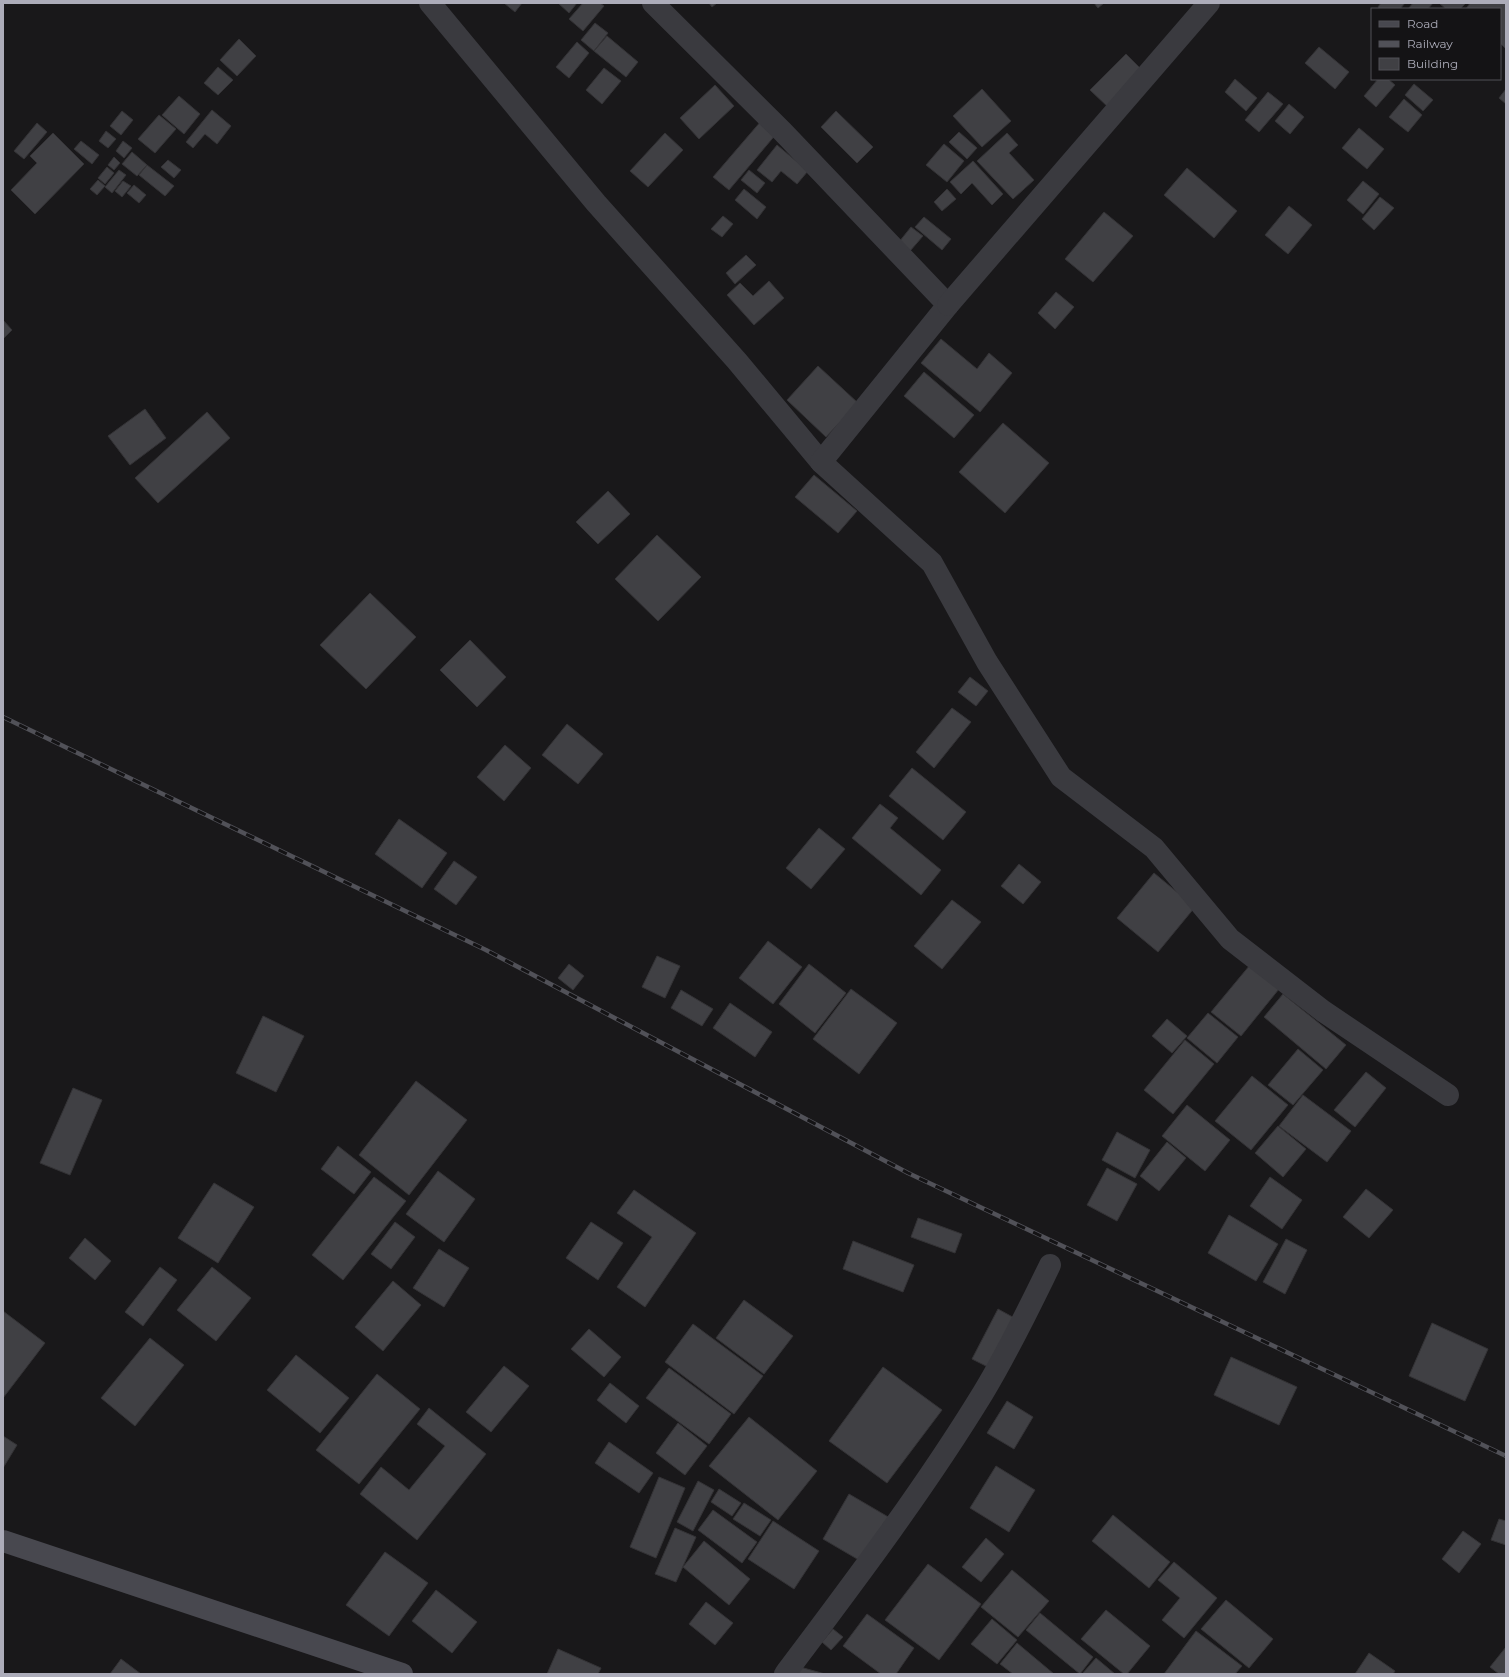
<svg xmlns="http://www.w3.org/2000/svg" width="1509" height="1677" font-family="Montserrat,sans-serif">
	<rect width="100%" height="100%" fill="#19181a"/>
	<g fill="#404044" stroke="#343336">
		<polygon points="504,3 522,3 515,12"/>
		<polygon points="558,3 577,3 569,13"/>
		<polygon points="583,3 600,3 604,6 583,31 569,19"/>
		<polygon points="709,3 717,3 712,7"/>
		<polygon points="1094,3 1104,3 1098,8"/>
		<polygon points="1381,3 1405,3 1400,9 1380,9 1378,7"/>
		<polygon points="1413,3 1433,3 1428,9 1408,9"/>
		<polygon points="1439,3 1466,3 1460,9 1446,9"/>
		<polygon points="1470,3 1506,3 1506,49 1500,43 1500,9 1466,9"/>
		<polygon points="595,23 608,33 594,51 581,40"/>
		<polygon points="607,36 638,62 626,77 594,51"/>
		<polygon points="239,39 256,56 237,76 220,60"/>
		<polygon points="577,42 589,53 569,78 556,67"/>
		<polygon points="1319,47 1349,72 1335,89 1305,63"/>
		<polygon points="1126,54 1145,73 1109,108 1090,90"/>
		<polygon points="218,67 233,80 218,95 204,83"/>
		<polygon points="604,68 621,81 602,104 586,90"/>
		<polygon points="1235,79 1257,98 1246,111 1225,92"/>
		<polygon points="1378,79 1388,79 1395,85 1376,107 1364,96"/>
		<polygon points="1414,84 1433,100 1423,111 1405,95"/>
		<polygon points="715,85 734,106 699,139 680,118"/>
		<polygon points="982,89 1011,121 982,147 953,116"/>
		<polygon points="1506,89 1506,104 1499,98"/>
		<polygon points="1268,92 1283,104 1259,132 1245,120"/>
		<polygon points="179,96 200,114 184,134 162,115"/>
		<polygon points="1404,99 1422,115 1408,132 1389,117"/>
		<polygon points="1289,104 1304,117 1290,134 1275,121"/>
		<polygon points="212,110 231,126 217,144 205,134 193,148 186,142"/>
		<polygon points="122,111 133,120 121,135 110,126"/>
		<polygon points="836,111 873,147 857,163 821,127"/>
		<polygon points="159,115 176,129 155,153 138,139"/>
		<polygon points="762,120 777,133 729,190 713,177"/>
		<polygon points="37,123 47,132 24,159 14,151"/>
		<polygon points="1359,128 1384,149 1367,169 1342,148"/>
		<polygon points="106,131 116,139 108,148 99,141"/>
		<polygon points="959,132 977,148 967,159 949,142"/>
		<polygon points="53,133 84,164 35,214 11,190 37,163 30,156"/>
		<polygon points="665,133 683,150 648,187 630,171"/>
		<polygon points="1007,133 1018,145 1009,153 1034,180 1013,199 977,161"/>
		<polygon points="81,141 99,155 92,164 74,149"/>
		<polygon points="123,141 132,148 124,158 116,151"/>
		<polygon points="944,144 964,161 947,182 926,165"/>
		<polygon points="777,145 808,171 797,184 781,171 772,182 757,170"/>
		<polygon points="132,152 147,165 137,176 122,164"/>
		<polygon points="114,157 120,163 114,170 108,165"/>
		<polygon points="168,160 181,170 174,178 161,167"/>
		<polygon points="973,161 1003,194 992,205 972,183 961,194 950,182"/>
		<polygon points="147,165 174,186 165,196 139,175"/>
		<polygon points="107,167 114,173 105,184 98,178"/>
		<polygon points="1187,168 1237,211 1214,238 1164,195"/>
		<polygon points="119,170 126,175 112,193 105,187"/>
		<polygon points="749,170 765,183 757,193 741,180"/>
		<polygon points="98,180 105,186 97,195 90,189"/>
		<polygon points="123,181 131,186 122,197 115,191"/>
		<polygon points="1363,181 1379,194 1363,214 1347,200"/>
		<polygon points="134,185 146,195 139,203 127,193"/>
		<polygon points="744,189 766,207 757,219 735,200"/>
		<polygon points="947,189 956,199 942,211 934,202"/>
		<polygon points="1380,197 1394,208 1374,230 1362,219"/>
		<polygon points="1289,206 1312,225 1288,254 1265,235"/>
		<polygon points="1104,212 1133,236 1093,282 1065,259"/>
		<polygon points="723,216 733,224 722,237 711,229"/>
		<polygon points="924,217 951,239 942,250 915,227"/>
		<polygon points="911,227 923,236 910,251 899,242"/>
		<polygon points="746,255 756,265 735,284 726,273"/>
		<polygon points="769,281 784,298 754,325 727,295 740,283 753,296"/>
		<polygon points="1056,292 1074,307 1055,329 1038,313"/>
		<polygon points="3,320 12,330 3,339"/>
		<polygon points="941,339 977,369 989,353 1012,373 980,412 921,363"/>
		<polygon points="818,366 858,403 826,437 787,400"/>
		<polygon points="924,372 974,415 954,438 904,396"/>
		<polygon points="145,409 166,438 130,465 108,436"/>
		<polygon points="207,412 230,438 158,503 135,478"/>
		<polygon points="1003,423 1049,463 1005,513 959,472"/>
		<polygon points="814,475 857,511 838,533 795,497"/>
		<polygon points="608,491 630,514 598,544 576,522"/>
		<polygon points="657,535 701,577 658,621 615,579"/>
		<polygon points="370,593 416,637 366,689 320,645"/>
		<polygon points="470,640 506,677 477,707 440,670"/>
		<polygon points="970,677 988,691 976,706 958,692"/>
		<polygon points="952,708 971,722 934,768 916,752"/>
		<polygon points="567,724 603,754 578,784 542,755"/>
		<polygon points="505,745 531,768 504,801 477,777"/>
		<polygon points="912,768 966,812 943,840 889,796"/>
		<polygon points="880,804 898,818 890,828 941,870 921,895 852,838"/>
		<polygon points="399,819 447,853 422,888 375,854"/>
		<polygon points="819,828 845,849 811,889 786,868"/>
		<polygon points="454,861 477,877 456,905 434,889"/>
		<polygon points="1019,864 1041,882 1023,904 1001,886"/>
		<polygon points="1154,873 1195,907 1158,952 1117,918"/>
		<polygon points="952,900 981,922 942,969 914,946"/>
		<polygon points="768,941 802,967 773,1004 739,978"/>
		<polygon points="657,956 680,966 665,998 642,987"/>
		<polygon points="569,964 584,976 573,990 558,978"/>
		<polygon points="809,964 846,993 815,1033 779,1004"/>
		<polygon points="1250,965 1279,989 1241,1036 1211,1012"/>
		<polygon points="851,989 897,1023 859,1074 813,1039"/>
		<polygon points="681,990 713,1009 702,1026 671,1008"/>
		<polygon points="1283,994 1346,1045 1326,1069 1264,1017"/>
		<polygon points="730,1003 772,1032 755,1057 713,1028"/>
		<polygon points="1208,1013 1238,1037 1217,1063 1187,1038"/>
		<polygon points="263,1016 304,1036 276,1092 236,1073"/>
		<polygon points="1167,1019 1187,1036 1172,1053 1152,1036"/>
		<polygon points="1185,1040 1214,1064 1173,1114 1144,1090"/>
		<polygon points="1298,1049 1323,1070 1293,1105 1268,1085"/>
		<polygon points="1366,1072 1386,1088 1355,1127 1334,1110"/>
		<polygon points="1252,1076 1288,1105 1251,1150 1215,1121"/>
		<polygon points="416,1081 467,1120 409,1195 359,1155"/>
		<polygon points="73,1088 102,1100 70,1175 40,1163"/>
		<polygon points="1303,1095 1351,1131 1327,1162 1279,1126"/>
		<polygon points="1187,1105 1230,1140 1205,1171 1162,1136"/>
		<polygon points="1278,1126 1306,1149 1283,1177 1255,1153"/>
		<polygon points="1117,1132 1150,1150 1135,1178 1102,1160"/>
		<polygon points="1167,1142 1186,1158 1159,1191 1140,1176"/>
		<polygon points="338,1146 371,1172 354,1194 321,1169"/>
		<polygon points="1107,1168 1137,1184 1117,1221 1087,1205"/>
		<polygon points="438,1171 475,1199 444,1242 406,1214"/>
		<polygon points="374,1177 406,1201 343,1280 312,1255"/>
		<polygon points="1270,1177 1302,1200 1282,1229 1250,1206"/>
		<polygon points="214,1183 254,1207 218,1263 178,1238"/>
		<polygon points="1366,1189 1393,1210 1369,1238 1343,1217"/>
		<polygon points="634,1190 696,1233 645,1307 617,1287 652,1237 617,1213"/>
		<polygon points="1229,1215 1278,1244 1256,1281 1208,1253"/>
		<polygon points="918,1218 962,1234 955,1253 911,1237"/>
		<polygon points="395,1222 415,1237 391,1269 371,1254"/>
		<polygon points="591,1222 623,1243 598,1280 566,1258"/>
		<polygon points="85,1238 111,1261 95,1280 69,1258"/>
		<polygon points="1286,1239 1307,1250 1285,1294 1263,1282"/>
		<polygon points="853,1241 914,1265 903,1292 843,1269"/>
		<polygon points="439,1249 469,1268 444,1307 413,1288"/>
		<polygon points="160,1267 177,1280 143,1326 125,1312"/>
		<polygon points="212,1267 251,1298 216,1341 177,1310"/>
		<polygon points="393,1281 421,1305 383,1351 355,1327"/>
		<polygon points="744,1300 793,1336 764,1374 716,1338"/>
		<polygon points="998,1309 1018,1320 992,1369 972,1359"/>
		<polygon points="3,1311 45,1343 3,1398"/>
		<polygon points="1432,1323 1488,1349 1465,1401 1409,1376"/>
		<polygon points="693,1324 763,1376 734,1414 665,1362"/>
		<polygon points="589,1329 621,1357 604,1377 571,1349"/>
		<polygon points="150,1338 184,1365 135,1426 101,1398"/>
		<polygon points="296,1355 349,1398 320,1433 267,1390"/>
		<polygon points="1231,1357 1297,1387 1279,1425 1214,1395"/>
		<polygon points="504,1366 529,1386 491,1432 466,1412"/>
		<polygon points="883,1367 942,1410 887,1483 829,1441"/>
		<polygon points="669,1368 731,1414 709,1444 646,1398"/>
		<polygon points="377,1374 420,1409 359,1484 316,1450"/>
		<polygon points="610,1383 639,1406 626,1423 597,1400"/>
		<polygon points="1007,1401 1033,1417 1014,1449 987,1433"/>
		<polygon points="429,1408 486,1454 417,1540 360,1494 381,1467 409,1490 445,1446 417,1424"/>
		<polygon points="749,1417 817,1471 778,1520 709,1466"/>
		<polygon points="678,1423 707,1446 685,1475 656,1453"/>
		<polygon points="3,1436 17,1445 3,1468"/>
		<polygon points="609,1442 653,1473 639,1493 595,1463"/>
		<polygon points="996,1466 1035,1490 1009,1532 970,1508"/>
		<polygon points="659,1477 685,1488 656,1558 630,1547"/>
		<polygon points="698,1481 714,1490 693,1531 677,1522"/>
		<polygon points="719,1489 741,1503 732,1516 711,1502"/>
		<polygon points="849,1494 890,1518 864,1563 823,1539"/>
		<polygon points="744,1503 771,1520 760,1536 733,1519"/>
		<polygon points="713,1510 757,1542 742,1563 698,1530"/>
		<polygon points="1113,1515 1170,1562 1149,1588 1092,1541"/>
		<polygon points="1499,1519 1506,1521 1506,1545 1491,1540"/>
		<polygon points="773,1521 819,1551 794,1589 748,1559"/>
		<polygon points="675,1528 696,1537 676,1582 655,1574"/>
		<polygon points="1463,1531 1481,1544 1459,1573 1442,1559"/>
		<polygon points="986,1538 1004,1554 981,1582 962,1567"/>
		<polygon points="704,1541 750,1579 729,1605 683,1567"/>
		<polygon points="385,1552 428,1583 389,1636 346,1605"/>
		<polygon points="1174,1562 1217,1598 1184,1638 1162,1620 1180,1598 1158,1580"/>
		<polygon points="928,1564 981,1604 939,1660 885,1620"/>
		<polygon points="1012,1570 1049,1601 1018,1637 981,1607"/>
		<polygon points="436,1590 477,1622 452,1653 412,1621"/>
		<polygon points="1226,1600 1273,1639 1249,1668 1201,1629"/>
		<polygon points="706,1602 733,1623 715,1645 689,1624"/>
		<polygon points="1106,1610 1150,1646 1127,1674 1124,1674 1081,1639"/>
		<polygon points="1040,1613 1093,1657 1080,1674 1026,1630"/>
		<polygon points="867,1614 914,1648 896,1674 881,1674 843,1646"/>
		<polygon points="992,1619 1017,1640 997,1664 971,1644"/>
		<polygon points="833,1629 843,1637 831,1650 822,1642"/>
		<polygon points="1196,1631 1242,1666 1235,1674 1164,1674"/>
		<polygon points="1017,1643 1054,1674 1013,1674 1000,1664"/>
		<polygon points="1506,1647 1506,1674 1499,1674 1490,1667"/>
		<polygon points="558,1649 601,1668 598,1674 547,1674"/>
		<polygon points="1369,1653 1395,1671 1393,1674 1355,1674"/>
		<polygon points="1096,1658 1115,1674 1082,1674"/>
		<polygon points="121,1659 141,1674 110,1674"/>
		<polygon points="793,1665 825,1674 790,1674"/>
	</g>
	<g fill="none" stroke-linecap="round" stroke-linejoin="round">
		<g stroke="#3a3a3f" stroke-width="22">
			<polyline points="430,3 596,203 737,361 821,462"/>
			<polyline points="653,3 783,132 948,305 821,462 932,563 987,662 1061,777 1154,848 1230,939 1323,1011 1448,1095"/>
			<polyline points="948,305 1209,3"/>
			<path d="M785,1674C854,1582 923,1491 983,1393C1008,1352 1029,1308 1050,1265"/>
		</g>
		<polyline stroke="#48484f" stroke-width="22" points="3,1541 402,1674"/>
		<defs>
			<polyline id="rail" points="3,717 486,950 908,1173 1506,1456"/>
		</defs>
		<use href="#rail" stroke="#515158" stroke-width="4.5"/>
		<use href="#rail" stroke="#141315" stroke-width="3" stroke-dasharray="9" stroke-linecap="butt"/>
	</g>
	<rect width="1509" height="1677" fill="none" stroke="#acacb9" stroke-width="8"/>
	<rect x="1371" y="8" width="130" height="72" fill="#141315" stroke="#515057"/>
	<rect x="1379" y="21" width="20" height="6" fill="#48484f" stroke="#515057"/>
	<text x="1407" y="28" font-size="12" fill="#acacb9">Road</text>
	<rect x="1379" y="41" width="20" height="6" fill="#515158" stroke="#515057"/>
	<text x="1407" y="48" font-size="12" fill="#acacb9">Railway</text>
	<rect x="1379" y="58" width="20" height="12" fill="#404044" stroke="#515057"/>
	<text x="1407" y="68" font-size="12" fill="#acacb9">Building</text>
</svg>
